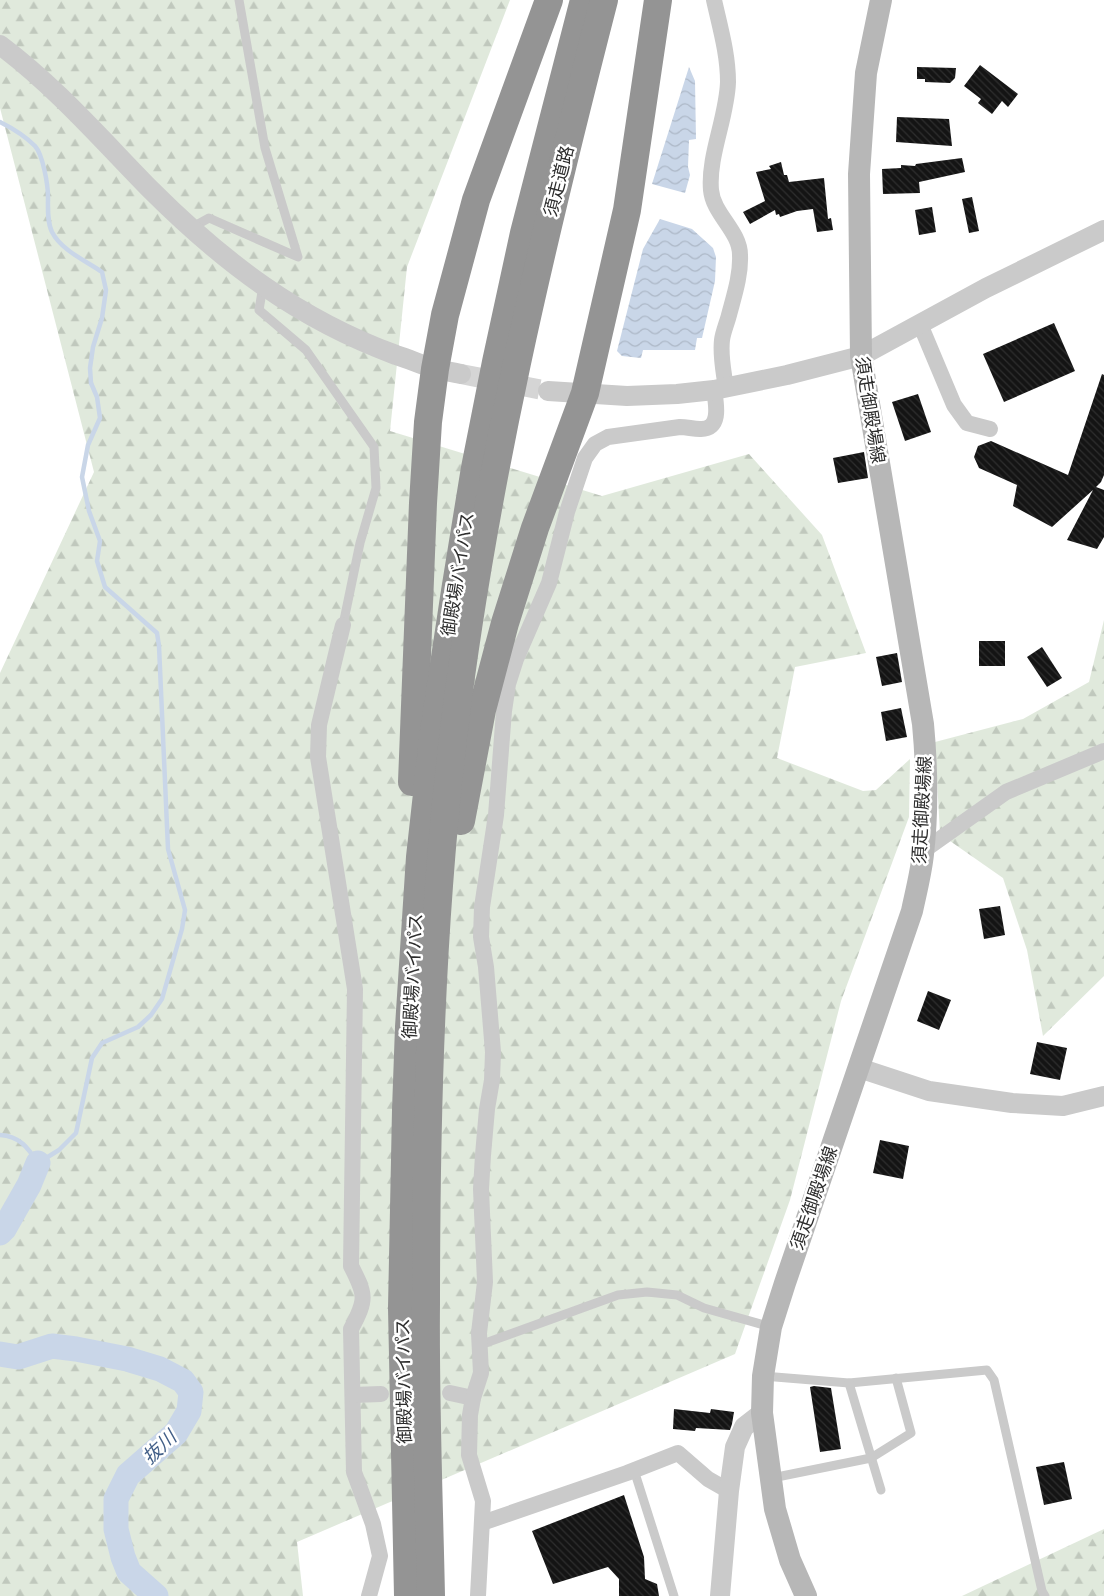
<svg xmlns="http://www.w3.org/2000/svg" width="1104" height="1596" font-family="'Varela Round','Noto Sans JP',sans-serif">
	<defs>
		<pattern id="forest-firs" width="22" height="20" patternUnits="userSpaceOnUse" patternTransform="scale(1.25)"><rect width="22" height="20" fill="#e0e9dc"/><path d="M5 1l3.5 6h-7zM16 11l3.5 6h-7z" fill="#c0c8bd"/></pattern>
		<pattern id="water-waves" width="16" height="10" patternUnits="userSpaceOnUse" patternTransform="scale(1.25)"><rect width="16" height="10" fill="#c9d6e8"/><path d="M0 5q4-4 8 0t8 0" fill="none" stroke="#adb8c7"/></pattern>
		<pattern id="building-back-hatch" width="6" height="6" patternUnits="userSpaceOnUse" patternTransform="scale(1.25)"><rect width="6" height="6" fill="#141414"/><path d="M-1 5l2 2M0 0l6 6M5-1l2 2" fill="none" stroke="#2e2e2e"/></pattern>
	</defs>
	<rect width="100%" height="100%" fill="#fff"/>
	<g fill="url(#forest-firs)">
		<polygon points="0,0 510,0 407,267 390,431 602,496 749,454 822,535 866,653 795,667 777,758 863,791 876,790 910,759 909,817 841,1001 790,1200 735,1354 297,1542 303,1596 0,1596 0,673 94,472 0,108"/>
		<polygon points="1104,620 1104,976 1043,1036 1027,950 1003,878 940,834 935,742 1023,719 1089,682"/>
		<polygon points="1104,1529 1104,1596 962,1596"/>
	</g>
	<g fill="url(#water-waves)">
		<polygon points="689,67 695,81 696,139 689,140 688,167 690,175 685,193 652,184"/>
		<polygon points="660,219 692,229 713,248 716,257 715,281 702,338 697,338 695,350 643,350 641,358 622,356 617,351 643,249"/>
	</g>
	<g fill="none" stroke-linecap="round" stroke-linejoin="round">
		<path stroke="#c9d6e8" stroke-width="4.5" d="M0,122C12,128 25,136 35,146C43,155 48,185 48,197C48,208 47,222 52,232C61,250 86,261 102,272L106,290L102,318L93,347L90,368L91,383L97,397L100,418L88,445L82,477L89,511L100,541L97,561L105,587L157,633L159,646L168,849L185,910L182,929L162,999L151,1015L138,1027L102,1043L92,1058L76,1133L59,1150L38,1163C28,1148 20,1136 0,1135"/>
		<g stroke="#c9d6e8" stroke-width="25">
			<polyline points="0,1233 4,1229 29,1185 38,1163"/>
			<polyline points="0,1354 18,1357 52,1346 76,1349 127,1359 160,1369 183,1381 191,1392 189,1411 176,1433 128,1475 116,1499 116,1529 123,1557 129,1572 156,1596"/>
		</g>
	</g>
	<g fill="url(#building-back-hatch)">
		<polygon points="980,65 1018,94 1008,107 1002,101 992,114 978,103 981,99 964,86"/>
		<polygon points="917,67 956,68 955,78 950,83 925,82 925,79 917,79"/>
		<polygon points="897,117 949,119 952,146 896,142"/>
		<polygon points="962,158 965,172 919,182 920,193 883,194 882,169 901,168 901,165 915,166 916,164"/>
		<polygon points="781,162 784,175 787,175 789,182 824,178 828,219 831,218 833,230 817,232 813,209 797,211 780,217 779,214 776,215 775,210 750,224 743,212 765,201 756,172 771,169 769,166"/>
		<polygon points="972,197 979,231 969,233 962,199"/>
		<polygon points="932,207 936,232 919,235 915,210"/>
		<polygon points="1054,323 1075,371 1004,402 983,354"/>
		<polygon points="1102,374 1104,375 1104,475 1101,482 1096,487 1104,490 1104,537 1097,549 1067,540 1093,490 1052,527 1013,506 1017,485 979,468 974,457 978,446 991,441 1068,475"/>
		<polygon points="918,394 931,432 905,441 892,402"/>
		<polygon points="864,452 868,478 838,483 833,458"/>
		<rect x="979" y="641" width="26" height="25"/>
		<polygon points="1042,647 1062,678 1047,687 1027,657"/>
		<polygon points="897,653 902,682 882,686 876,657"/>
		<polygon points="901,708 907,737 886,741 881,712"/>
		<polygon points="1000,906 1005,935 984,939 979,909"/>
		<polygon points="928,991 951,1000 939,1030 917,1021"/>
		<polygon points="1037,1042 1067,1048 1060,1080 1030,1074"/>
		<polygon points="880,1140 909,1146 903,1179 873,1173"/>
		<polygon points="814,1386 831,1388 841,1449 820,1452 810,1387"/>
		<polygon points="674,1409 710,1413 711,1409 734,1412 732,1424 730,1430 696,1428 695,1431 673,1429"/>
		<polygon points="1064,1462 1072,1499 1044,1505 1036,1467"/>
		<polygon points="624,1495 644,1557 645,1579 657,1584 659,1596 619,1596 619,1579 608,1567 553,1584 532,1531"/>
	</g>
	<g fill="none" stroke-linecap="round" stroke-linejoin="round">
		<polyline stroke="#d5d5d5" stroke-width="20" stroke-dasharray="20 10" stroke-linecap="butt" points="461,374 548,391"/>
		<g stroke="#cacaca" stroke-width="9">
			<polyline points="191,228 209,218 298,257 265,148 239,0"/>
			<polyline points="263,286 259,310 306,350 374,447 376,488 360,543 343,625"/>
			<polyline points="480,1345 618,1295 647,1292 677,1295 704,1308 771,1327"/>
			<polyline points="763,1376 849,1383 987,1370 994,1380 1042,1591 1045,1596"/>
			<polyline points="849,1383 881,1490"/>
			<polyline points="634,1470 674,1596"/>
			<polyline points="772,1478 871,1458 911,1433 896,1378"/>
		</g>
		<g stroke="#cacaca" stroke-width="16">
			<path d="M714,0C720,27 728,54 728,82C727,117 708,156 711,190C713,214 740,231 740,255C741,275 734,296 729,315C727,323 723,332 722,340C720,357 724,372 726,389"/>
			<polyline points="920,324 954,405 967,423 990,429"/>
			<path d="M343,625L319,725L318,757L355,989L351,1266C366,1295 367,1299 351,1329L354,1472L373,1524L380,1556L369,1596"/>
			<polyline points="923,851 1006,792 1104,751"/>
			<polyline points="450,1393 473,1398"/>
			<polyline points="353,1395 381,1394"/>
			<polyline points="482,1523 627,1473 678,1453 708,1479 729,1491"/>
			<path d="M478,1596L483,1501L469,1455L470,1415L473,1398L481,1373L479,1333L485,1282L481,1189L483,1155L487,1109L492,1080L493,1052L486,967L481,937L482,907L496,815L504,711L508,684L516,659L549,583L567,512L585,458L595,444L608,437L680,427C687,427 693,429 700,429C722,430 716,403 714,390"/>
		</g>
		<g stroke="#cacaca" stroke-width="20">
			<path d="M0,45C55,86 102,140 150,189C223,262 298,319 396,355C409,359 422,365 435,369C444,371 453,372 461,374"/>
			<polyline points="548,391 627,396 677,394 714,390 787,375 861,356 986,288 1104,230"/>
			<polyline points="859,1068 929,1091 1012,1103 1063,1106 1104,1096"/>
			<polyline points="720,1596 729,1491 735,1447 744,1427 762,1413"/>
		</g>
		<path stroke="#b7b7b7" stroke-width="22" d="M806,1596L790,1560L775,1509L762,1413L763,1376L771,1327L785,1283L912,911C916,892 921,873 923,854C928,810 927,767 923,724L861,356L859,174L866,73L881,0"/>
		<g stroke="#949494" stroke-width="28">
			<polyline points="412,782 423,503 428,422 435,369 445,315 476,200 549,0"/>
			<polyline points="461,821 482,710 505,623 535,528 585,393 627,210 658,0"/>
			<polyline points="408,1596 402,1308 406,1110 409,1027 420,857 434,731 455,591 475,468 496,362 524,233 584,0"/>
			<path d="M431,1596C429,1499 425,1401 426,1304C426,1113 431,920 454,730C484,483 542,241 604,0"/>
		</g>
	</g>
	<g text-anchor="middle" stroke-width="5" stroke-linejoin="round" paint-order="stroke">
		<g font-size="18" fill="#2d2d2d" stroke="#fff">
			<text transform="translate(559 181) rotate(-76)" y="6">須走道路</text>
			<text transform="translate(870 410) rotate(81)" y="6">須走御殿場線</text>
			<text transform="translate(458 574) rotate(-81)" y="6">御殿場バイパス</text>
			<text transform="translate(922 810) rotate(-87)" y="6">須走御殿場線</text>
			<text transform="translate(413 976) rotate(-87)" y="6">御殿場バイパス</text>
			<text transform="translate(814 1198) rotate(-71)" y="6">須走御殿場線</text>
			<text transform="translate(404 1381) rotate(-91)" y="6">御殿場バイパス</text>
		</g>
		<g font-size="19" font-style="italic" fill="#425f88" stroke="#fff">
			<text transform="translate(159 1447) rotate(-43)" y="7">抜川</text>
		</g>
	</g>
</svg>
